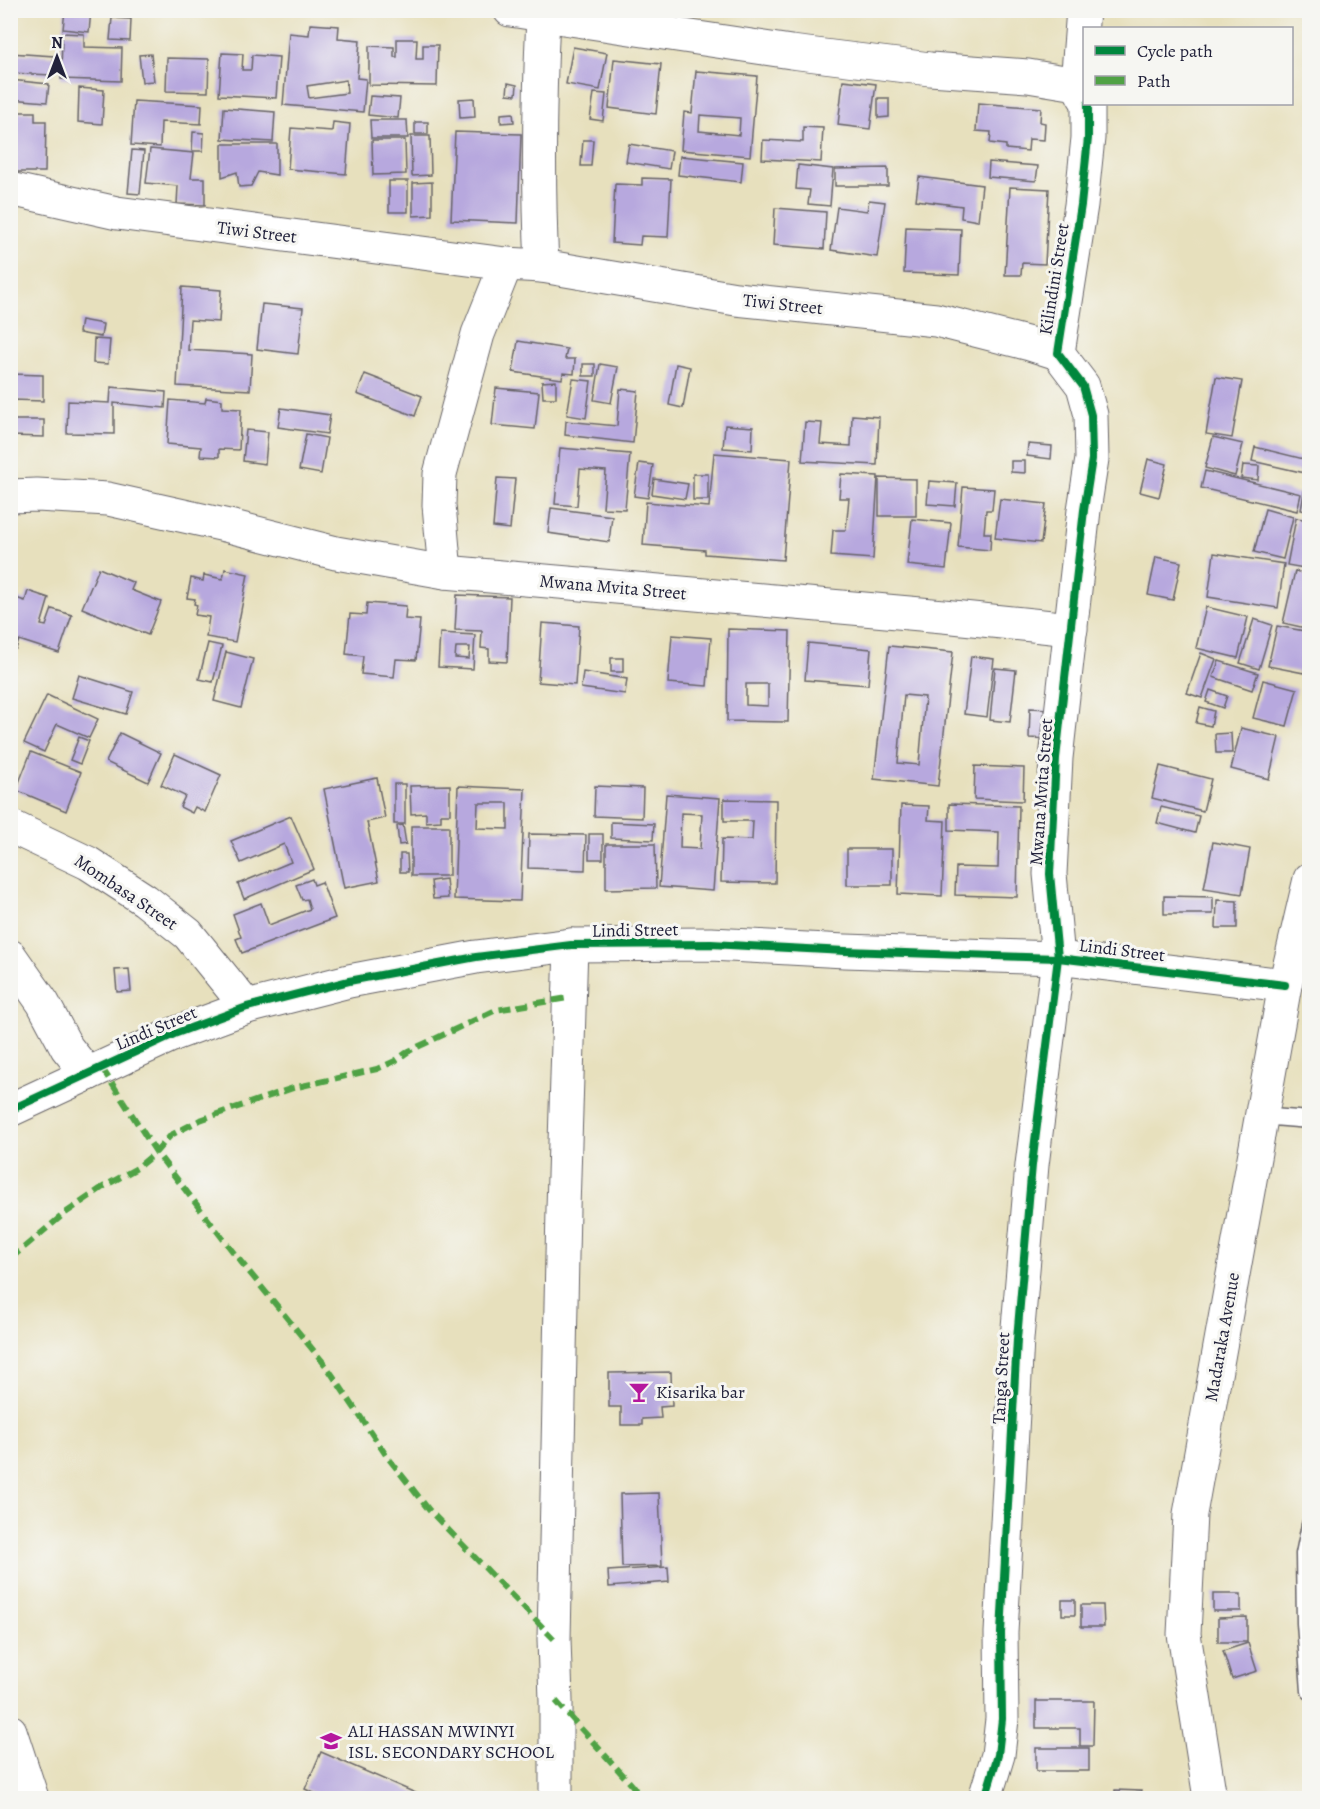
<svg xmlns="http://www.w3.org/2000/svg" width="1320" height="1809" font-family="Alegreya,serif">
	<rect width="100%" height="100%" fill="#f6f6f2"/>
	<filter id="ink" filterUnits="userSpaceOnUse"><feTurbulence type="fractalNoise" baseFrequency=".0167" numOctaves="2"/><feDisplacementMap in="SourceGraphic" scale="12" xChannelSelector="R" yChannelSelector="G"/><feConvolveMatrix kernelMatrix="1 2 1 2 8 2 1 2 1" color-interpolation-filters="sRGB"/></filter>
	<filter id="wash" filterUnits="userSpaceOnUse"><feTurbulence type="fractalNoise" baseFrequency=".008" numOctaves="4" result="noise"/><feDisplacementMap in="SourceGraphic" scale="24" xChannelSelector="R" yChannelSelector="G"/><feGaussianBlur stdDeviation="1.35" result="paint"/><feColorMatrix in="noise" values="0 0 0 0 0 0 0 0 0 0 0 0 0 0 0 0 0 1.4 0 .05"/><feComposite in="paint" operator="in"/></filter>
	<g filter="url(#wash)">
		<rect width="100%" height="100%" fill="#e7e0bd"/>
		<g id="blocks">
			<g fill="#b7a8de" fill-rule="evenodd">
				<polygon points="65,10 91,10 89,32 63,29"/>
				<polygon points="112,18 131,19 130,41 110,40"/>
				<path d="M310,24L339,26L338,38L360,40L357,78L366,79L363,112L283,105L289,33L309,35ZM346,80L347,93L309,98L307,86Z"/>
				<polygon points="62,33 84,34 84,47 122,48 121,81 61,79"/>
				<polygon points="397,39 417,39 416,59 423,59 423,45 438,45 437,86 369,85 369,46 394,47 394,57 397,57"/>
				<polygon points="573,47 607,53 600,90 566,84"/>
				<polygon points="10,53 54,56 52,75 10,73"/>
				<polygon points="222,53 243,54 242,70 251,70 252,55 279,57 276,98 219,95"/>
				<polygon points="151,54 154,81 142,82 139,55"/>
				<polygon points="167,58 209,59 208,92 166,91"/>
				<polygon points="614,59 661,64 656,114 609,108"/>
				<path d="M696,71L757,76L750,156L681,150L684,112L692,113ZM700,115L740,118L739,135L699,131Z"/>
				<polygon points="10,80 49,84 47,102 10,99"/>
				<polygon points="843,80 876,84 870,129 838,125"/>
				<polygon points="508,83 517,85 516,95 507,94"/>
				<polygon points="79,88 104,90 102,124 78,122"/>
				<polygon points="594,93 606,94 603,121 590,119"/>
				<polygon points="370,96 400,98 398,118 368,115"/>
				<polygon points="474,98 475,117 460,118 459,99"/>
				<polygon points="878,98 889,98 889,117 878,118"/>
				<polygon points="134,101 202,105 201,124 161,122 160,147 131,145"/>
				<polygon points="978,103 1041,108 1040,122 1045,123 1044,140 1029,139 1028,151 1006,149 1006,145 990,143 991,132 976,131"/>
				<polygon points="224,108 275,112 273,142 222,139"/>
				<polygon points="17,112 35,112 35,121 46,121 45,172 10,172 10,118 17,118"/>
				<polygon points="513,113 514,122 501,123 501,114"/>
				<polygon points="370,120 407,120 408,138 371,138"/>
				<polygon points="333,122 350,124 346,174 288,169 291,128 332,131"/>
				<rect x="415" y="122" width="13" height="12"/>
				<polygon points="803,127 823,128 821,162 762,159 763,140 803,142"/>
				<polygon points="193,132 204,133 203,151 192,151"/>
				<polygon points="455,132 521,134 518,223 451,220"/>
				<polygon points="411,136 430,136 431,175 412,176"/>
				<polygon points="372,140 405,140 406,174 373,175"/>
				<polygon points="583,140 593,140 591,166 581,166"/>
				<polygon points="222,144 277,144 277,175 258,172 251,186 239,187 237,172 222,177"/>
				<polygon points="629,144 672,151 669,169 626,162"/>
				<polygon points="150,149 194,153 191,178 205,178 205,205 177,204 178,186 146,183"/>
				<polygon points="132,150 144,151 140,194 128,193"/>
				<polygon points="680,156 743,162 741,182 678,175"/>
				<polygon points="989,162 1038,166 1036,181 988,177"/>
				<polygon points="798,165 833,169 830,206 808,204 810,190 796,189"/>
				<polygon points="888,168 888,186 835,186 835,169"/>
				<polygon points="919,177 982,185 978,221 961,218 962,206 916,200"/>
				<polygon points="642,178 671,179 668,237 641,236 640,245 612,243 615,184 642,185"/>
				<rect x="389" y="181" width="19" height="31"/>
				<polygon points="432,182 432,215 413,216 413,183"/>
				<polygon points="1010,187 1049,189 1045,264 1022,263 1021,275 1005,275"/>
				<polygon points="869,200 885,202 877,257 831,250 837,207 867,211"/>
				<polygon points="775,208 826,212 824,249 773,245"/>
				<polygon points="906,227 961,229 959,275 904,273"/>
				<polygon points="182,287 221,290 219,322 190,320 188,350 252,354 250,390 177,386"/>
				<polygon points="262,304 303,308 298,354 257,349"/>
				<polygon points="81,320 103,324 101,337 79,333"/>
				<polygon points="94,339 110,340 108,364 93,363"/>
				<polygon points="518,341 567,349 565,359 575,359 574,374 563,373 562,379 513,372"/>
				<rect x="583" y="364" width="12" height="12"/>
				<polygon points="600,364 618,367 611,403 594,400"/>
				<polygon points="676,364 690,367 683,408 669,405"/>
				<polygon points="10,374 43,375 43,401 13,400 13,420 44,420 44,437 10,436"/>
				<polygon points="365,374 422,396 415,416 357,394"/>
				<polygon points="1216,377 1242,381 1232,438 1206,434"/>
				<polygon points="573,379 591,381 586,418 567,415"/>
				<polygon points="556,381 556,398 543,398 542,382"/>
				<polygon points="111,387 166,392 165,408 114,403 114,434 67,433 68,401 110,403"/>
				<polygon points="496,388 539,392 535,429 492,425"/>
				<polygon points="620,389 638,391 633,443 565,435 566,421 617,426"/>
				<polygon points="206,398 222,400 222,408 241,409 239,450 219,449 219,457 200,456 201,447 167,444 170,400 205,403"/>
				<polygon points="281,408 330,415 327,434 278,427"/>
				<polygon points="852,415 879,417 877,465 802,461 805,422 822,423 820,444 851,446"/>
				<polygon points="725,425 753,427 752,450 723,448"/>
				<polygon points="246,430 268,432 265,464 243,461"/>
				<polygon points="306,434 327,438 321,474 299,470"/>
				<polygon points="1213,437 1243,444 1235,476 1205,468"/>
				<polygon points="1028,444 1052,446 1051,459 1027,456"/>
				<polygon points="1255,447 1308,460 1305,473 1252,461"/>
				<polygon points="560,448 630,454 625,509 603,508 606,471 580,469 577,506 555,504"/>
				<polygon points="714,453 791,459 783,560 705,554 705,550 643,545 646,502 709,507"/>
				<polygon points="1148,459 1167,464 1159,497 1140,492"/>
				<polygon points="1011,461 1025,461 1025,473 1011,472"/>
				<polygon points="639,463 653,465 648,498 634,496"/>
				<polygon points="1243,465 1259,466 1258,480 1241,478"/>
				<polygon points="1205,471 1301,494 1297,511 1201,488"/>
				<polygon points="1308,471 1310,471 1310,512 1301,510"/>
				<rect x="693" y="474" width="15" height="26"/>
				<polygon points="841,474 878,476 873,559 831,556 833,530 846,530 849,498 839,498"/>
				<polygon points="497,478 515,479 510,529 493,527"/>
				<polygon points="879,478 916,479 916,516 879,516"/>
				<polygon points="654,479 688,484 685,499 652,494"/>
				<polygon points="929,481 957,483 955,506 927,504"/>
				<polygon points="963,487 994,489 992,510 986,510 984,533 991,533 990,550 958,547"/>
				<polygon points="1000,499 1046,504 1041,543 995,538"/>
				<polygon points="551,508 612,516 609,542 548,533"/>
				<polygon points="1265,509 1293,517 1283,559 1254,552"/>
				<polygon points="1296,518 1310,520 1310,569 1287,565"/>
				<polygon points="912,519 951,523 946,569 907,565"/>
				<polygon points="1214,553 1284,564 1278,608 1208,597"/>
				<polygon points="1156,557 1181,562 1173,600 1148,595"/>
				<polygon points="99,568 134,583 131,590 161,602 148,635 82,608"/>
				<polygon points="225,569 248,574 235,642 206,637 209,617 195,615 197,605 194,604 195,599 187,598 191,578 203,581 204,575 223,579"/>
				<polygon points="1295,571 1310,575 1310,629 1283,623"/>
				<polygon points="28,591 49,598 41,625 46,626 52,609 72,615 59,653 19,640 16,649 10,648 10,593 14,595 13,597 25,601"/>
				<polygon points="457,595 510,597 507,662 489,661 489,649 481,648 482,631 455,630"/>
				<polygon points="367,603 406,606 405,619 420,620 416,660 396,659 394,677 361,674 363,656 346,654 350,614 366,615"/>
				<polygon points="1206,607 1248,617 1238,658 1196,648"/>
				<polygon points="1254,619 1272,625 1259,669 1240,663"/>
				<polygon points="542,623 579,626 575,685 538,682"/>
				<polygon points="1277,626 1310,632 1310,646 1304,673 1268,666"/>
				<path d="M728,629L790,631L788,722L727,721ZM746,684H768V706L746,705Z"/>
				<path d="M440,633L475,635L473,669L438,667ZM456,647H470L469,659L455,658Z"/>
				<polygon points="672,635 711,638 707,686 668,683"/>
				<polygon points="208,643 222,646 213,682 199,679"/>
				<polygon points="808,643 871,649 868,685 805,680"/>
				<path d="M889,646L953,652L938,786L874,779ZM904,695L925,697L919,765L898,763Z"/>
				<polygon points="226,652 253,659 241,708 214,701"/>
				<polygon points="1201,653 1216,659 1202,698 1187,693"/>
				<polygon points="971,656 994,659 987,717 964,714"/>
				<rect x="611" y="658" width="12" height="14"/>
				<polygon points="1219,661 1258,673 1252,690 1213,677"/>
				<polygon points="995,668 1016,670 1010,722 990,720"/>
				<polygon points="583,672 627,679 625,694 581,688"/>
				<polygon points="79,675 133,692 126,714 72,698"/>
				<polygon points="1263,680 1297,689 1287,726 1253,718"/>
				<polygon points="1210,690 1227,696 1223,708 1206,702"/>
				<polygon points="47,695 98,719 89,738 57,724 44,752 24,743"/>
				<polygon points="1200,707 1214,711 1211,726 1196,723"/>
				<polygon points="1030,708 1049,709 1048,739 1029,738"/>
				<polygon points="1241,728 1279,737 1269,779 1231,769"/>
				<polygon points="120,733 161,753 148,782 106,762"/>
				<polygon points="1231,733 1232,753 1216,753 1215,734"/>
				<polygon points="79,737 89,741 80,764 70,760"/>
				<polygon points="10,743 15,745 11,758 10,758"/>
				<polygon points="31,752 81,772 66,811 16,790"/>
				<polygon points="175,754 221,775 205,812 195,807 192,813 180,807 185,796 161,785"/>
				<polygon points="975,766 1024,768 1023,801 974,799"/>
				<polygon points="1160,766 1211,779 1203,811 1152,798"/>
				<polygon points="377,778 385,818 367,822 379,881 344,888 324,789"/>
				<rect x="394" y="784" width="11" height="40"/>
				<polygon points="450,785 450,814 441,814 441,821 426,822 426,813 411,814 410,786"/>
				<path d="M458,786L525,789L520,901L454,899ZM478,803H508V829L477,828Z"/>
				<polygon points="595,786 643,788 642,818 594,816"/>
				<path d="M666,794L720,798L713,891L659,887ZM681,813L702,814L700,849L680,848Z"/>
				<polygon points="724,799 776,800 775,883 721,882 722,839 752,840 753,821 724,821"/>
				<polygon points="949,804 1019,806 1017,897 955,895 956,867 998,868 999,832 949,830"/>
				<polygon points="901,805 929,806 928,820 945,821 942,896 898,894"/>
				<polygon points="1161,807 1199,816 1195,833 1157,823"/>
				<polygon points="291,816 314,869 244,899 238,884 291,862 284,844 241,863 231,841"/>
				<polygon points="611,822 654,824 653,840 611,838"/>
				<polygon points="403,825 406,844 399,845 397,826"/>
				<rect x="411" y="826" width="38" height="50"/>
				<polygon points="529,834 586,835 585,870 528,868"/>
				<rect x="589" y="834" width="14" height="25"/>
				<polygon points="1213,842 1250,849 1242,894 1204,888"/>
				<polygon points="606,844 655,844 656,888 606,889"/>
				<rect x="847" y="849" width="45" height="36"/>
				<polygon points="400,854 407,854 408,872 400,872"/>
				<polygon points="312,879 314,885 322,882 335,918 242,953 236,939 241,937 233,914 261,903 269,925 310,909 307,899 302,900 296,885"/>
				<polygon points="446,879 448,898 433,899 431,881"/>
				<polygon points="1164,896 1213,897 1213,914 1164,914"/>
				<polygon points="1217,900 1237,901 1237,928 1216,928"/>
				<polygon points="129,969 131,991 117,992 115,970"/>
				<polygon points="671,1372 672,1406 660,1407 661,1418 642,1419 642,1425 621,1425 621,1407 609,1407 609,1373"/>
				<polygon points="659,1493 662,1566 622,1567 620,1494"/>
				<polygon points="668,1567 669,1582 609,1587 608,1571"/>
				<rect x="1213" y="1594" width="28" height="17"/>
				<rect x="1062" y="1600" width="13" height="15"/>
				<polygon points="1081,1605 1103,1605 1104,1627 1081,1627"/>
				<polygon points="1247,1617 1247,1642 1218,1642 1218,1618"/>
				<polygon points="1248,1643 1257,1671 1232,1679 1223,1651"/>
				<polygon points="1036,1701 1094,1701 1093,1746 1080,1746 1080,1728 1036,1728"/>
				<rect x="1036" y="1748" width="53" height="23"/>
				<polygon points="321,1752 427,1798 325,1798 305,1789"/>
				<polygon points="1115,1790 1141,1791 1140,1798 1115,1798"/>
			</g>
		</g>
	</g>
	<g filter="url(#ink)">
		<use href="#blocks" fill-opacity="0" stroke="#676468" stroke-width="1.5"/>
		<g fill="none" stroke-linecap="round" stroke-linejoin="round">
			<defs>
				<g id="service">
					<polyline points="1261,1116 1310,1120"/>
					<polyline points="1310,1525 1304,1554 1305,1623 1310,1691"/>
				</g>
				<g id="minor">
					<polyline points="510,10 791,52 930,69 1028,76 1077,84 1084,97"/>
					<polyline points="1077,84 1083,10"/>
					<polyline points="10,189 117,213 506,264 542,266 736,299 936,320 1030,344 1058,353"/>
					<path d="M542,266C538,182 539,100 543,16"/>
					<polyline points="10,496 37,495 108,499 229,526 336,553 445,572 943,616 1071,629"/>
					<polyline points="445,572 439,505 440,474 478,334 506,264"/>
					<polyline points="10,826 88,863 145,900 188,934 247,1007"/>
					<polyline points="10,956 43,1003 67,1048 88,1074"/>
					<polyline points="10,1110 174,1034 247,1007 349,981 476,957 571,945 711,944 845,951 1058,958 1285,985"/>
					<polyline points="10,1731 32,1798"/>
					<polyline points="556,1798 556,1701 554,1639 563,1209 571,945"/>
					<polyline points="985,1798 998,1755 1002,1719 1001,1633 1017,1339 1032,1165 1058,958 1050,874 1056,758 1084,510 1092,459 1091,415 1083,386 1058,353 1081,205 1088,138 1088,104"/>
				</g>
				<polyline id="primary" points="1210,1798 1184,1634 1190,1514 1285,985 1310,879"/>
			</defs>
			<use href="#service" stroke="#676468" stroke-width="19"/>
			<use href="#minor" stroke="#676468" stroke-width="35"/>
			<use href="#primary" stroke="#676468" stroke-width="35"/>
			<use href="#service" stroke="#fff" stroke-width="16"/>
			<use href="#minor" stroke="#fff" stroke-width="33"/>
			<use href="#primary" stroke="#fff" stroke-width="33"/>
			<g stroke="#50a245" stroke-width="6" stroke-dasharray="12 6" stroke-linecap="butt">
				<polyline points="102,1068 156,1152 237,1257 327,1367 386,1455 429,1510 554,1639"/>
				<polyline points="10,1259 64,1214 103,1187 137,1168 156,1152 171,1135 200,1120 293,1088 377,1069 395,1061 409,1051 496,1010 568,998"/>
				<polyline points="556,1701 632,1785 641,1798"/>
			</g>
			<defs>
				<g id="cycleway">
					<polyline points="10,1110 174,1034 247,1007 349,981 476,957 571,945 711,944 845,951 1058,958 1285,985"/>
					<polyline points="985,1798 998,1755 1002,1719 1001,1633 1017,1339 1032,1165 1058,958 1050,874 1056,758 1084,510 1092,459 1091,415 1083,386 1058,353 1081,205 1088,138 1088,104"/>
				</g>
			</defs>
			<use href="#cycleway" stroke="#f6f6f2" stroke-width="11"/>
			<use href="#cycleway" stroke="#00873e" stroke-width="8"/>
		</g>
	</g>
	<defs>
		<symbol id="bar-bare" viewBox="-9 -9 18 18"><path d="M-6-5H6L.8 .8V4.5H3.5V6h-7V4.5H-.8V.8Z" fill="#b5179e" stroke="#f6f6f2" stroke-width="2.5" paint-order="stroke"/></symbol>
		<symbol id="school-bare" viewBox="-9 -9 18 18"><path d="M0-5L7-2L0 1L-7-2ZM-4 1L0 2.5L4 1V4Q0 6-4 4Z" fill="#b5179e" stroke="#f6f6f2" stroke-width="2.5" paint-order="stroke"/></symbol>
	</defs>
	<g fill-rule="evenodd">
		<use href="#bar-bare" x="624" y="1377" width="30" height="30"/>
		<use href="#school-bare" x="316" y="1726" width="30" height="30"/>
	</g>
	<g text-anchor="middle" stroke-width="6" stroke-linejoin="round" paint-order="stroke">
		<g font-size="18" fill="#22223b" stroke="#f6f6f2">
			<text transform="translate(257 232) rotate(7)" y="6">Tiwi Street</text>
			<text transform="translate(1054 279) rotate(-81)" y="6">Kilindini Street</text>
			<text transform="translate(783 304) rotate(6)" y="6">Tiwi Street</text>
			<text transform="translate(613 587) rotate(5)" y="6">Mwana Mvita Street</text>
			<text transform="translate(1041 792) rotate(-86)" y="6">Mwana Mvita Street</text>
			<text transform="translate(126 892) rotate(34)" y="6">Mombasa Street</text>
			<text transform="translate(635 930) rotate(-1)" y="6">Lindi Street</text>
			<text transform="translate(1122 950) rotate(7)" y="6">Lindi Street</text>
			<text transform="translate(156 1028) rotate(-23)" y="6">Lindi Street</text>
			<text transform="translate(1222 1337) rotate(-80)" y="6">Madaraka Avenue</text>
			<text transform="translate(1001 1378) rotate(-87)" y="6">Tanga Street</text>
		</g>
		<g font-size="18" fill="#22223b" stroke="#f6f6f2" text-anchor="start">
			<text x="656" y="1398">Kisarika bar</text>
			<text x="348" y="1737">ALI HASSAN MWINYI<tspan x="348" dy="21">ISL. SECONDARY SCHOOL</tspan></text>
		</g>
	</g>
	<rect width="1320" height="1809" fill="none" stroke="#f6f6f2" stroke-width="36"/>
	<rect x="1083" y="27" width="210" height="78" fill="#f6f6f2" stroke="#a1a1a9" stroke-width="1.5"/>
	<rect x="1095" y="46" width="30" height="9" fill="#00873e" stroke="#a1a1a9" stroke-width="1.5"/>
	<text x="1137" y="57" font-size="18" fill="#22223b">Cycle path</text>
	<rect x="1095" y="76" width="30" height="9" fill="#50a245" stroke="#a1a1a9" stroke-width="1.5"/>
	<text x="1137" y="87" font-size="18" fill="#22223b">Path</text>
	<g transform="translate(57 57)" stroke="#f6f6f2" stroke-width="4.5" paint-order="stroke">
	<path d="M0-4.5L10 22L0 15L-10 22Z" fill="#22223b"/>
	<text y="-9" font-size="16" font-weight="bold" text-anchor="middle" fill="#22223b">N</text>
	</g>
</svg>
